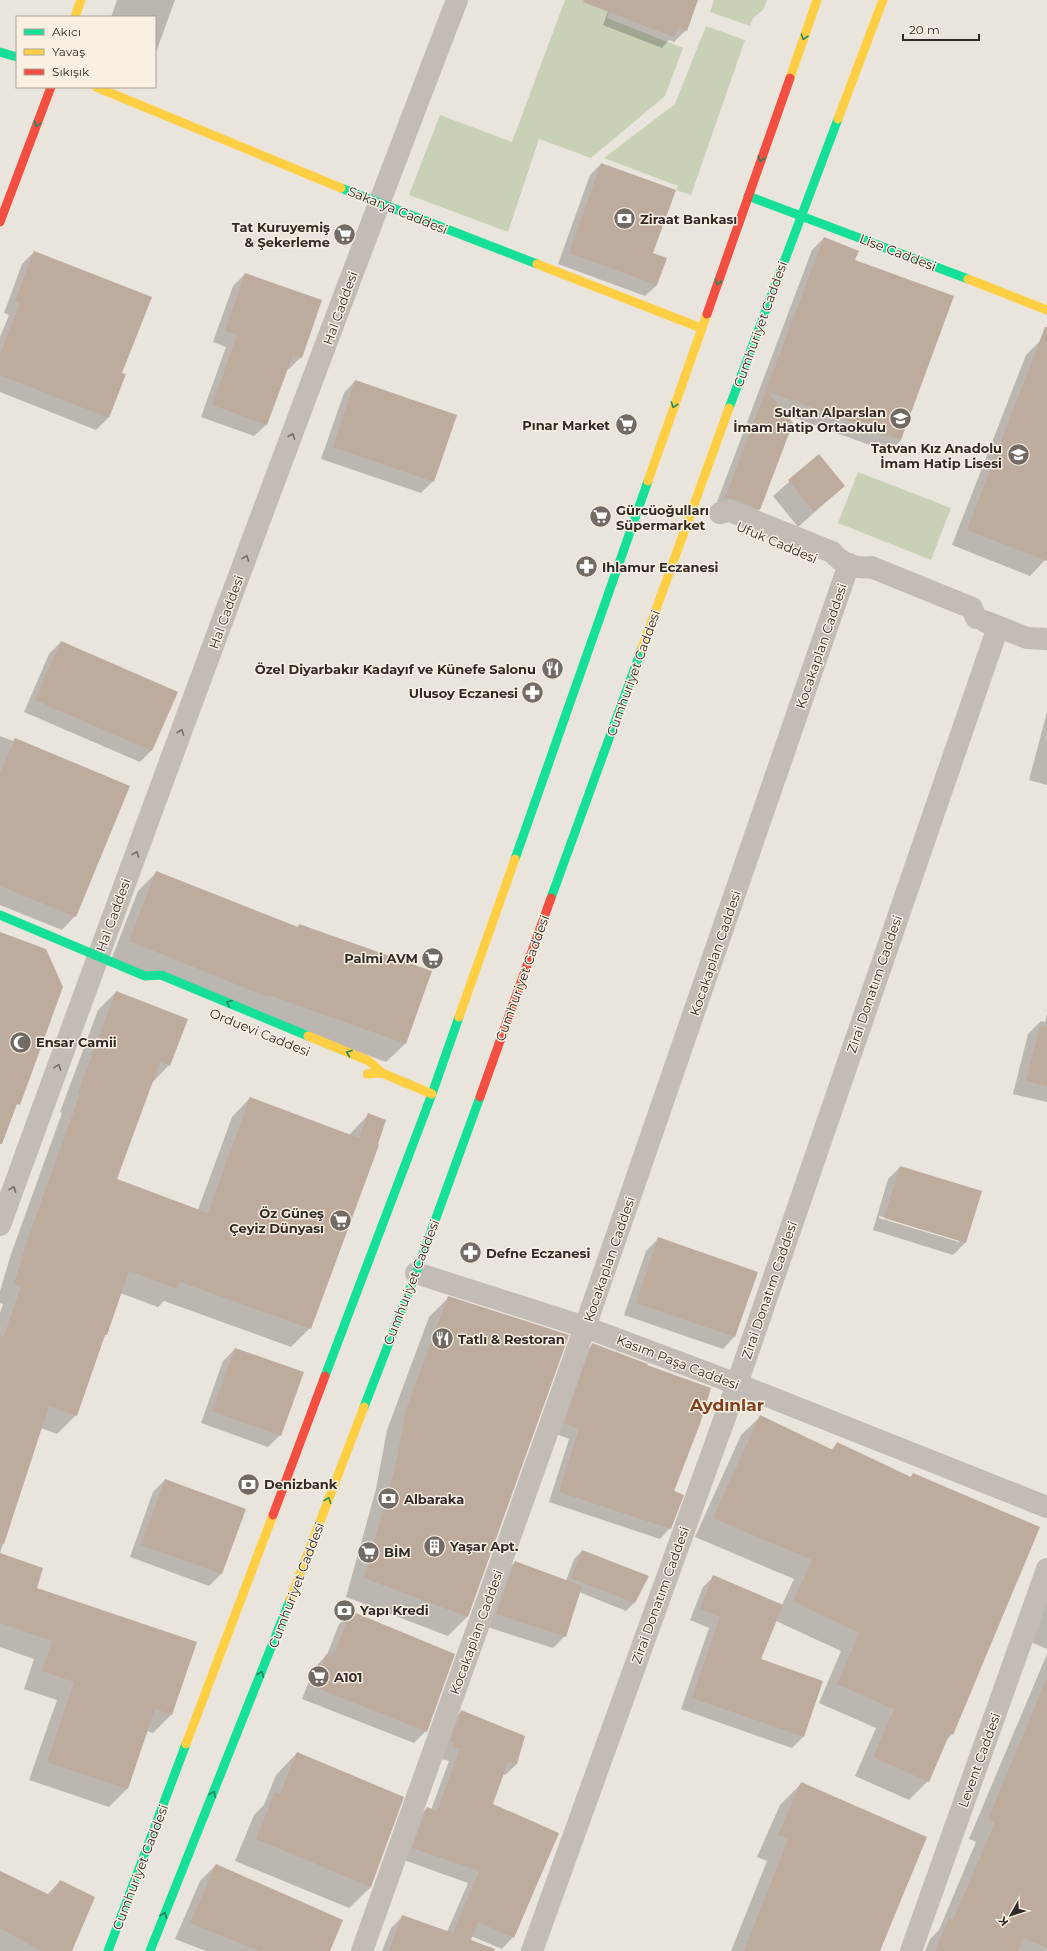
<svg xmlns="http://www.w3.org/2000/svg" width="1047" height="1951" font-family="Montserrat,sans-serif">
	<rect width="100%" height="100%" fill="#eae5dc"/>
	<g fill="#c8d0b6">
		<polygon points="565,0 613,0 607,18 683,48 665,96 591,158 539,139 508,232 409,195 440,115 512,142"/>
		<polygon points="714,0 767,0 763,10 753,18 750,26 710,12"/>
		<polygon points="706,26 745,40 691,195 676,190 678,186 604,158 675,104"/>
		<polygon points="858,472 951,508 931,560 838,523"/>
	</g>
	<g fill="#0003" fill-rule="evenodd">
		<polygon points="117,0 175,0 155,55 155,17 111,17"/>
		<polygon points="612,0 697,0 686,30 674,42 669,40 662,48 603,25"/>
		<polygon points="601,164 657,285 645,296 558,264 590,175"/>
		<polygon points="824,238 854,261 901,440 889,452 784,414 759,509 747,521 714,510 812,250"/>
		<polygon points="34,252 121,374 125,375 108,418 96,430 0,392 0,337 9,315 4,313 22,264"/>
		<polygon points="245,274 301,357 289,369 287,368 266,425 254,436 201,417 226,347 213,342 233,286"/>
		<polygon points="1041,340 1047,342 1047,558 1030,576 952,545 1026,355"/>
		<polygon points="355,381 433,481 421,493 321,459 344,393"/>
		<polygon points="819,456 844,486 798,527 773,496"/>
		<polygon points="61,642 152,750 140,762 24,712 49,654"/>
		<polygon points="1047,712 1047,785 1029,780"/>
		<polygon points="0,736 13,741 15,739 75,916 62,930 0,905"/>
		<polygon points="157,872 297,928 300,925 405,1044 386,1062 111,960 138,891"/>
		<polygon points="116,992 169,1065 151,1084 116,1180 198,1210 232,1117 250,1098 349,1135 368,1115 310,1328 291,1347 164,1301 158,1307 120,1293 76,1415 57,1434 41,1428 0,1553 0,1313 3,1304 0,1303 0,1291 11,1254 62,1113 60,1112 98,1010"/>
		<polygon points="1047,1014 1047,1102 1013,1094 1028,1034 1041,1021 1045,1022"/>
		<path d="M900,1167L981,1192L965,1243L953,1255L873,1230L888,1179ZM879,1216L959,1240V1242L879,1218Z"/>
		<polygon points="658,1239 734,1337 723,1349 624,1315 646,1251"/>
		<polygon points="448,1298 568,1336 467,1617 448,1636 346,1597 376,1489 387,1430 429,1317"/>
		<polygon points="593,1344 672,1492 670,1528 660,1539 549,1502 569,1439 554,1433 582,1355"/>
		<polygon points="235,1349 280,1435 268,1447 201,1423 223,1361"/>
		<polygon points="760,1417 831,1450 837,1444 910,1478 913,1474 952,1734 946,1741 928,1781 909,1800 855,1776 876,1728 819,1703 841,1651 776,1621 760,1660 822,1681 803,1737 792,1748 681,1709 709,1628 690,1620 703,1587 714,1576 782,1605 794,1579 695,1537 741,1435"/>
		<polygon points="165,1480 245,1509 221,1574 209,1586 130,1557 153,1492"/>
		<polygon points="582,1551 647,1577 634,1603 626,1611 579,1592 565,1636 553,1648 484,1626 503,1574 515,1562 566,1581 574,1559"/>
		<polygon points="0,1554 171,1715 153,1733 147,1731 127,1789 109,1807 29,1780 57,1700 24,1689 34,1659 0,1647"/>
		<polygon points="1047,1601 1047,1649 1029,1641"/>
		<polygon points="351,1612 426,1731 414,1743 302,1699 314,1668 327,1655 339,1624"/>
		<polygon points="1047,1654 1047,1951 925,1951 930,1939 939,1930 976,1842 969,1839"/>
		<polygon points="462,1711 517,1764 505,1775 502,1774 492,1805 513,1937 502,1949 471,1936 465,1951 382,1951 391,1928 403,1916 447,1932 468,1883 401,1859 416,1819 427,1808 431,1810 449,1761 441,1759 450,1723"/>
		<polygon points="297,1753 371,1887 349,1908 235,1861 254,1815 264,1805 276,1775"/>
		<polygon points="802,1783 879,1951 731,1951 767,1861 757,1857 780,1805"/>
		<polygon points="216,1865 329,1951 206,1951 175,1939 200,1881"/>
		<polygon points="0,1874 47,1895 60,1881 71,1951 0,1951"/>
	</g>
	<g fill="#bdab9e">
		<polygon points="584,0 698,0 687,31 678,28 674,37 583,2"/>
		<polygon points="601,163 676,190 653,253 667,258 657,285 569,253"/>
		<polygon points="824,237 859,251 855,260 954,296 901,440 767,391 793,423 760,510 735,499 725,498"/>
		<polygon points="34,251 152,297 122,373 126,374 109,418 0,375 0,354 20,303 15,301"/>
		<polygon points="245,273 322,300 302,358 293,355 267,425 212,405 237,335 225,331"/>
		<polygon points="1045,327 1047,327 1047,561 967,530"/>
		<polygon points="355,380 457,415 434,482 333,447"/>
		<polygon points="819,454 845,486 814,512 788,480"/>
		<polygon points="61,641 178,692 152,751 35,700"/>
		<polygon points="15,738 130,786 76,917 0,886 0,774"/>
		<polygon points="156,871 298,927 299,924 432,971 406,1044 269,995 268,997 129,941"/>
		<polygon points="0,932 46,949 63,987 20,1105 17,1104 2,1144 0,1144"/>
		<polygon points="116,991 188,1019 170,1066 160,1062 117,1179 208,1213 250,1097 359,1138 368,1113 386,1120 378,1144 379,1145 311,1329 180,1282 177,1289 129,1271 107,1335 105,1335 77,1416 49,1406 4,1544 0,1543 0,1335 4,1336 21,1286 14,1284 29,1235 80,1094 78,1093"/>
		<polygon points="1040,1026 1047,1027 1047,1086 1026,1081"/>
		<polygon points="900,1166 982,1191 966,1243 884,1218"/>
		<polygon points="658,1237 758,1272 735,1337 636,1303"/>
		<polygon points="448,1296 569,1335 468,1617 364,1578 395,1468 406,1410"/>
		<polygon points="592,1343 648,1364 647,1365 711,1388 700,1424 674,1491 684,1495 671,1529 559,1492 579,1429 564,1423"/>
		<polygon points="235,1348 304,1372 281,1436 212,1411"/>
		<polygon points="760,1415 833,1450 837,1442 911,1477 913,1473 1040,1527 953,1735 950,1733 929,1782 873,1757 894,1709 837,1684 859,1633 793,1601 812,1560 713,1518"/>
		<polygon points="165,1479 246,1509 222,1574 141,1545"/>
		<polygon points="582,1550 649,1576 635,1603 571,1578"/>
		<polygon points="0,1553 43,1568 37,1588 197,1642 172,1715 155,1709 128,1789 47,1762 74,1682 42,1671 52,1641 0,1623"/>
		<polygon points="515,1561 582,1586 566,1637 496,1614"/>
		<polygon points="713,1575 783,1605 761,1659 823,1681 804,1737 692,1698 720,1617 700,1609"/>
		<polygon points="351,1611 455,1654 427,1732 314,1687 326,1654 333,1657"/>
		<polygon points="1047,1678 1047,1948 1023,1938 1018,1951 935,1951 949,1918 953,1920 995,1822 988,1819"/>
		<polygon points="461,1710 525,1736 517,1764 508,1762 493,1804 559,1833 514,1938 478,1922 471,1940 495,1949 494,1951 389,1951 402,1915 453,1933 479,1871 412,1848 427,1807 437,1811 460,1749 452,1747 454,1742 450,1741"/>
		<polygon points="297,1752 404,1797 371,1887 256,1839 275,1792 280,1794"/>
		<polygon points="801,1782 927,1837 880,1951 744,1951 788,1839 778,1835"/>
		<polygon points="216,1864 343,1920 330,1951 260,1951 190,1923"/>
		<polygon points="0,1871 52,1896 60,1880 95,1897 72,1951 41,1951 0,1928"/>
	</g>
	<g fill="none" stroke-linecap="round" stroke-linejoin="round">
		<g stroke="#c2bcb5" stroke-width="22">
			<path d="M720,513L730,511L832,552C842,564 856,569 871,567L972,608L976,618"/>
			<polyline points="984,621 1027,638 1047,639"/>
			<path d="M0,1225C149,816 300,407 457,0"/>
			<polyline points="416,1273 585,1327 737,1384 1047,1507"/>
			<polyline points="362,1951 585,1327 849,564"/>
			<polyline points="532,1951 737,1384 998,627"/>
			<polyline points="911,1951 1047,1569"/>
		</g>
		<g stroke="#16e098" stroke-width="9">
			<polyline points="0,52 17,57"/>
			<polyline points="341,188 537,264"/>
			<polyline points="748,196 968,279"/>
			<polyline points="729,408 838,119"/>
			<polyline points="515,859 648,481"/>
			<polyline points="551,898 642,648"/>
			<polyline points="0,915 145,976 161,975 308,1036"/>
			<polyline points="325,1376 432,1094 459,1017"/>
			<polyline points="364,1407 416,1273 480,1097"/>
			<polyline points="108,1951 186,1744"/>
			<polyline points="150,1951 290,1600"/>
		</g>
		<g stroke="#ffcf43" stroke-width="9">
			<polyline points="75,17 81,0"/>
			<polyline points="790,78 817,0"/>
			<polyline points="96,87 341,188"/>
			<polyline points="838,119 883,0"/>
			<polyline points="537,264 701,328"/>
			<polyline points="968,279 1047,310"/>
			<polyline points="648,481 707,314"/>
			<polyline points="642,648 729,408"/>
			<polyline points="459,1017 515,859"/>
			<polyline points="308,1036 369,1061 382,1073"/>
			<polyline points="367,1074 382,1073 432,1094"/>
			<polyline points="290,1600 364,1407"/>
			<polyline points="186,1744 273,1515"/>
		</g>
		<g stroke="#f24e42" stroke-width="9">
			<polyline points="0,222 51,87"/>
			<polyline points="707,314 790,78"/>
			<polyline points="480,1097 551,898"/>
			<polyline points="273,1515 325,1376"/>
		</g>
	</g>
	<defs><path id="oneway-chevron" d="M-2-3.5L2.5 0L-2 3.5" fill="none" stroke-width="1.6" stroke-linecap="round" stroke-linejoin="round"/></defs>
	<g stroke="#24855e">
		<use href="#oneway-chevron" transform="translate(804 37) rotate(109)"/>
		<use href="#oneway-chevron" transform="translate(37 124) rotate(111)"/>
		<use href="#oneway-chevron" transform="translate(761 159) rotate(109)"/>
		<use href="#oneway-chevron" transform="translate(718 282) rotate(109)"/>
		<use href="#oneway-chevron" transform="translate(674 405) rotate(109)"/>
		<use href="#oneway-chevron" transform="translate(229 1003) rotate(-158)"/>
		<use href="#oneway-chevron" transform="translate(349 1053) rotate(-158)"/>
		<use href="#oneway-chevron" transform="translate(328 1500) rotate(-69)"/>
		<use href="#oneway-chevron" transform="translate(261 1674) rotate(-68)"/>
		<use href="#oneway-chevron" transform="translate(213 1794) rotate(-68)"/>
		<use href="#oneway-chevron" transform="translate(164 1915) rotate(-68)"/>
	</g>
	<g stroke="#736c66">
		<use href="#oneway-chevron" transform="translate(292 436) rotate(-70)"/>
		<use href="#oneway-chevron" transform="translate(246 558) rotate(-70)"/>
		<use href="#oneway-chevron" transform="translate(181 732) rotate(-70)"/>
		<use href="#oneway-chevron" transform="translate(136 854) rotate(-70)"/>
		<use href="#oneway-chevron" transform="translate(58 1067) rotate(-70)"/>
		<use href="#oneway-chevron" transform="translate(13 1189) rotate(-70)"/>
	</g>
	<defs>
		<symbol id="bank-disc" viewBox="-11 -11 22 22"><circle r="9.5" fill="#726b65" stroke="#f8f0e2"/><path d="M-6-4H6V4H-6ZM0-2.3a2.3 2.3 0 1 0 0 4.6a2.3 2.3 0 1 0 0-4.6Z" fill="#fff"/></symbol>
		<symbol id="supermarket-disc" viewBox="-11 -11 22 22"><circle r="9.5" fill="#726b65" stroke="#f8f0e2"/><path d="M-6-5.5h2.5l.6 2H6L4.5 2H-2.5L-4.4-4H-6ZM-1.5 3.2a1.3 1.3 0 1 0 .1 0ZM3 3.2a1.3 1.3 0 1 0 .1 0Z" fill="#fff"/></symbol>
		<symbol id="school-disc" viewBox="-11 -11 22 22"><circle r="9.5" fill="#726b65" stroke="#f8f0e2"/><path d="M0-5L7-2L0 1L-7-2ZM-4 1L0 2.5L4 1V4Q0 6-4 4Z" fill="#fff"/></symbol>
		<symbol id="pharmacy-disc" viewBox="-11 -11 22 22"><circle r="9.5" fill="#726b65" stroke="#f8f0e2"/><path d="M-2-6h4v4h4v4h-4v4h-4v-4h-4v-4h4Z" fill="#fff"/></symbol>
		<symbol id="restaurant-disc" viewBox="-11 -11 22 22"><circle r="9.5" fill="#726b65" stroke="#f8f0e2"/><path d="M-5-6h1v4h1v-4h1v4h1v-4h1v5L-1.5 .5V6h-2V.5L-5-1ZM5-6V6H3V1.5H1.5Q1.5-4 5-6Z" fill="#fff"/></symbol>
		<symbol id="mosque-disc" viewBox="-11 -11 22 22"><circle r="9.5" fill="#726b65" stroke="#f8f0e2"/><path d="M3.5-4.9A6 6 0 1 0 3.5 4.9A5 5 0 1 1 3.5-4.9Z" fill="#fff"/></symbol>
		<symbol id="building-disc" viewBox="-11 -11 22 22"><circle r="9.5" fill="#726b65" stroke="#f8f0e2"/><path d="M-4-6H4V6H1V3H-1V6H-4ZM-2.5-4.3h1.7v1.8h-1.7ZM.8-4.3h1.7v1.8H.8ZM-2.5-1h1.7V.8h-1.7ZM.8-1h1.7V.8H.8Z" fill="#fff"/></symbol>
	</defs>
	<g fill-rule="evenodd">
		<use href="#bank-disc" x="612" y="206" width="25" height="25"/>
		<use href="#supermarket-disc" x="332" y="222" width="25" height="25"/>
		<use href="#school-disc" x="888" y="406" width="25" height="25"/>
		<use href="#supermarket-disc" x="614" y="412" width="25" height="25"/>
		<use href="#school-disc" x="1006" y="442" width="25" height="25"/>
		<use href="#supermarket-disc" x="588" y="504" width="25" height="25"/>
		<use href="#pharmacy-disc" x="574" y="554" width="25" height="25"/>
		<use href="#restaurant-disc" x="540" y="656" width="25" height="25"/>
		<use href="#pharmacy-disc" x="520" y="680" width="25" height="25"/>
		<use href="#supermarket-disc" x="420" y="946" width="25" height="25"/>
		<use href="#mosque-disc" x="8" y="1030" width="25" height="25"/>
		<use href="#supermarket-disc" x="328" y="1208" width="25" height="25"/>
		<use href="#pharmacy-disc" x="458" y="1240" width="25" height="25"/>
		<use href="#restaurant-disc" x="430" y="1326" width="25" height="25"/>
		<use href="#bank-disc" x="236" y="1472" width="25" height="25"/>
		<use href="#bank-disc" x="376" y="1486" width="25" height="25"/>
		<use href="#building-disc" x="422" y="1534" width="25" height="25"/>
		<use href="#supermarket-disc" x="356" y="1540" width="25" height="25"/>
		<use href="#bank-disc" x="332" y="1598" width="25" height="25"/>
		<use href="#supermarket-disc" x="306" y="1664" width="25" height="25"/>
	</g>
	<g text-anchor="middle" stroke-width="3" stroke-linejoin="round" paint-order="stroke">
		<g font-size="13" fill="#322a25" stroke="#f8f0e2">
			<text transform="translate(398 210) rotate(22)" y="5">Sakarya Caddesi</text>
			<text transform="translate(898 252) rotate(21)" y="5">Lise Caddesi</text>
			<text transform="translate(340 308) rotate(-70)" y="5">Hal Caddesi</text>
			<text transform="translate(760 324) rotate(-70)" y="5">Cumhuriyet Caddesi</text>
			<text transform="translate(777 542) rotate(23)" y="5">Ufuk Caddesi</text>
			<text transform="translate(226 612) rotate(-70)" y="5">Hal Caddesi</text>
			<text transform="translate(821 646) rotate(-71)" y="5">Kocakaplan Caddesi</text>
			<text transform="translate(633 673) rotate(-70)" y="5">Cumhuriyet Caddesi</text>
			<text transform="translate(113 915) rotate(-70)" y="5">Hal Caddesi</text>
			<text transform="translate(715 953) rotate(-71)" y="5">Kocakaplan Caddesi</text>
			<text transform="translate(522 978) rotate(-70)" y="5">Cumhuriyet Caddesi</text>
			<text transform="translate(874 984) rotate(-71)" y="5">Zirai Donatım Caddesi</text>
			<text transform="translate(260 1032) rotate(22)" y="5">Orduevi Caddesi</text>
			<text transform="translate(609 1259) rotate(-71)" y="5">Kocakaplan Caddesi</text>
			<text transform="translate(411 1282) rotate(-69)" y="5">Cumhuriyet Caddesi</text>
			<text transform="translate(769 1290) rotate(-71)" y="5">Zirai Donatım Caddesi</text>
			<text transform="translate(678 1362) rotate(21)" y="5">Kasım Paşa Caddesi</text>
			<text transform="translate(296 1585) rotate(-69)" y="5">Cumhuriyet Caddesi</text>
			<text transform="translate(660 1595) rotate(-70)" y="5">Zirai Donatım Caddesi</text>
			<text transform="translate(476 1632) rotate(-70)" y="5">Kocakaplan Caddesi</text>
			<text transform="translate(979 1760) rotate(-70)" y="5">Levent Caddesi</text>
			<text transform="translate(140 1867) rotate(-69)" y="5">Cumhuriyet Caddesi</text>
		</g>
		<g font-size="13" font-weight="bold" fill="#322a25" stroke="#f8f0e2" text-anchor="start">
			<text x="640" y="224">Ziraat Bankası</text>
			<text x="330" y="232" text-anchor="end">Tat Kuruyemiş<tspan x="330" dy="15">&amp; Şekerleme</tspan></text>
			<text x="886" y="417" text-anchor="end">Sultan Alparslan<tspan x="886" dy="15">İmam Hatip Ortaokulu</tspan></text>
			<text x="610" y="430" text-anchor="end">Pınar Market</text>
			<text x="1002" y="453" text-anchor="end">Tatvan Kız Anadolu<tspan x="1002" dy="15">İmam Hatip Lisesi</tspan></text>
			<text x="616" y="515">Gürcüoğulları<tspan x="616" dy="15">Süpermarket</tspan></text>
			<text x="602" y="572">Ihlamur Eczanesi</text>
			<text x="536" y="674" text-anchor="end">Özel Diyarbakır Kadayıf ve Künefe Salonu</text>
			<text x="518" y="698" text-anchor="end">Ulusoy Eczanesi</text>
			<text x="418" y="963" text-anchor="end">Palmi AVM</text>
			<text x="36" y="1047">Ensar Camii</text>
			<text x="324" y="1218" text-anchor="end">Öz Güneş<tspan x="324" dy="15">Çeyiz Dünyası</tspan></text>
			<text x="486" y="1258">Defne Eczanesi</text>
			<text x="458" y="1344">Tatlı &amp; Restoran</text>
			<text x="264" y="1489">Denizbank</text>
			<text x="404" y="1504">Albaraka</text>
			<text x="450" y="1551">Yaşar Apt.</text>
			<text x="384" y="1557">BİM</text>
			<text x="360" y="1615">Yapı Kredi</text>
			<text x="334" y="1682">A101</text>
		</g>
		<g font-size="17" font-weight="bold" fill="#80401f" stroke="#f8f0e2">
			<text x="727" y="1411">Aydınlar</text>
		</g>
	</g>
	<rect x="16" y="16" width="140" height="72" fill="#f8f0e2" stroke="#a9a196"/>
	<rect x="24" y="29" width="20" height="6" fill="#16e098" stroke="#a9a196"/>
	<text x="52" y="36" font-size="12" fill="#322a25">Akıcı</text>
	<rect x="24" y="49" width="20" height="6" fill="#ffcf43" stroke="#a9a196"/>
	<text x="52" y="56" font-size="12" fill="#322a25">Yavaş</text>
	<rect x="24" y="69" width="20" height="6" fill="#f24e42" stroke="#a9a196"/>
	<text x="52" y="76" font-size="12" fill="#322a25">Sıkışık</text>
	<g transform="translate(1011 1915) rotate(231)" stroke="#f8f0e2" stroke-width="3" paint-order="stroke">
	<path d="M0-3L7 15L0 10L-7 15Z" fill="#322a25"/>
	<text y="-6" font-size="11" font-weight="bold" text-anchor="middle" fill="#322a25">K</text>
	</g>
	<path d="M903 34v6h76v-6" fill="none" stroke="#322a25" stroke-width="2"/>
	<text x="909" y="34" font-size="12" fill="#322a25" stroke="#f8f0e2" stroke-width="3" paint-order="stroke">20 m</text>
</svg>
